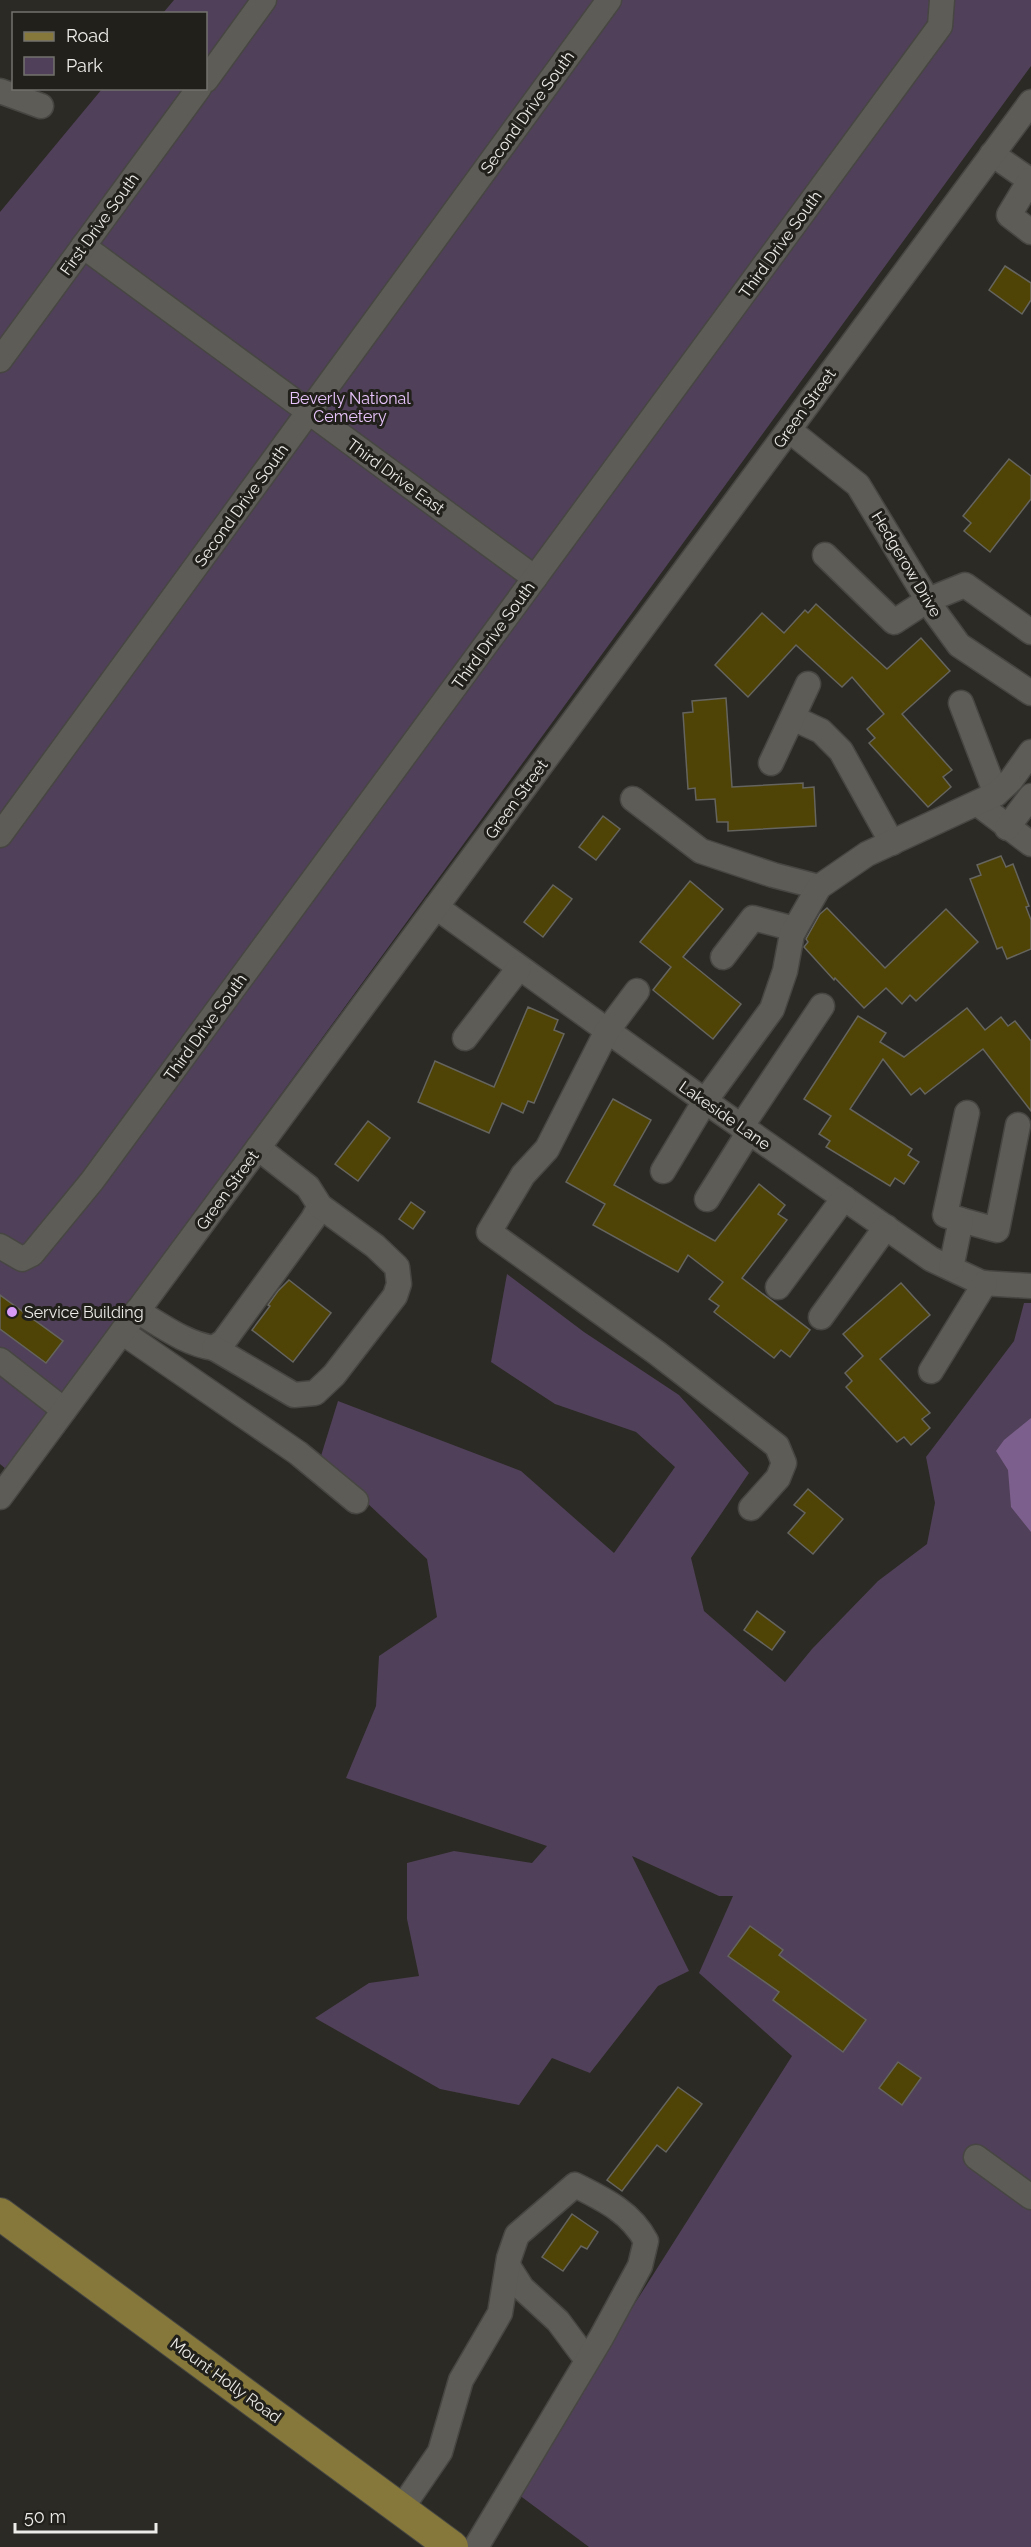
<svg xmlns="http://www.w3.org/2000/svg" width="1031" height="2547" font-family="Raleway,sans-serif">
	<rect width="100%" height="100%" fill="#2b2a24"/>
	<g fill="#504059">
		<polygon points="174,0 1031,0 1031,66 7,1470 0,1464 0,212 102,89 206,88 206,14 163,13"/>
		<polygon points="507,1274 584,1332 679,1395 749,1473 691,1558 704,1611 785,1682 812,1649 878,1581 927,1544 935,1503 926,1457 1014,1341 1024,1303 1031,1303 1031,2547 589,2547 515,2492 792,2056 699,1973 733,1896 719,1896 632,1856 689,1971 658,1986 590,2073 552,2058 519,2105 440,2089 315,2018 369,1983 419,1976 407,1919 407,1863 454,1851 532,1863 547,1846 346,1778 376,1706 379,1656 437,1617 427,1559 320,1459 338,1401 521,1471 614,1553 675,1467 636,1432 555,1404 491,1362"/>
	</g>
	<polygon fill="#7c5f8c" points="1031,1418 1031,1532 1011,1507 1008,1470 996,1451 1004,1440"/>
	<g fill="#4f4305" stroke="#65645e" stroke-width="1.5">
		<polygon points="1005,266 1031,283 1031,300 1022,314 989,290"/>
		<polygon points="1009,459 1031,476 1031,499 990,552 964,531 971,523 963,516"/>
		<polygon points="816,604 887,669 921,638 950,671 902,714 952,770 943,777 951,787 928,807 869,743 875,738 867,729 884,714 852,677 842,687 796,645 748,697 715,665 762,613 784,633 805,610 808,613"/>
		<polygon points="726,698 732,787 803,783 803,788 814,787 816,826 728,831 728,822 717,822 715,799 696,800 695,788 688,789 683,713 693,712 692,701"/>
		<polygon points="603,816 620,829 596,860 579,847"/>
		<polygon points="1001,856 1006,867 1013,864 1029,906 1026,907 1031,920 1031,949 1007,959 1002,947 997,949 970,879 981,875 977,865"/>
		<polygon points="690,881 723,909 683,957 741,1004 713,1039 653,990 671,967 640,942"/>
		<polygon points="553,885 572,899 543,937 524,922"/>
		<polygon points="827,908 885,968 946,909 978,942 916,1001 910,995 902,1004 886,988 864,1008 835,978 834,980 804,947 808,942 806,939 820,914"/>
		<polygon points="528,1007 558,1020 554,1030 564,1034 534,1103 528,1101 523,1113 502,1103 489,1133 418,1102 435,1061 494,1087"/>
		<polygon points="967,1008 985,1030 1001,1017 1008,1026 1015,1021 1031,1041 1031,1111 983,1049 925,1094 920,1088 911,1095 883,1059 850,1109 912,1149 908,1155 919,1162 904,1184 895,1178 890,1186 826,1147 830,1141 819,1134 831,1116 804,1099 858,1016 886,1033 880,1042 904,1057"/>
		<polygon points="613,1099 651,1120 614,1185 715,1241 759,1184 785,1205 778,1214 787,1220 742,1278 810,1330 790,1357 781,1350 774,1358 714,1312 719,1306 709,1299 723,1282 688,1255 678,1272 593,1225 605,1204 566,1182"/>
		<polygon points="368,1121 390,1138 358,1181 335,1164"/>
		<polygon points="411,1202 425,1212 413,1229 399,1219"/>
		<polygon points="289,1280 331,1313 293,1362 252,1330 270,1306 268,1305 278,1291"/>
		<polygon points="901,1283 930,1315 880,1359 930,1413 922,1419 930,1428 911,1445 904,1437 897,1442 846,1387 852,1381 845,1373 863,1356 843,1334"/>
		<polygon points="0,1295 63,1341 46,1363 0,1329"/>
		<polygon points="808,1489 843,1519 813,1554 788,1533 805,1513 794,1505"/>
		<polygon points="757,1611 785,1632 772,1650 744,1630"/>
		<polygon points="750,1926 783,1950 779,1955 866,2020 843,2052 773,2000 779,1992 728,1956"/>
		<polygon points="898,2062 921,2078 902,2105 879,2088"/>
		<polygon points="678,2087 702,2104 666,2152 657,2145 622,2191 607,2180"/>
		<polygon points="572,2214 598,2232 587,2249 581,2246 563,2271 542,2257"/>
	</g>
	<g fill="none" stroke-linecap="round" stroke-linejoin="round">
		<defs>
			<g id="minor">
				<polyline points="206,80 264,0"/>
				<polyline points="0,91 41,106"/>
				<polyline points="992,154 1031,181"/>
				<polyline points="1030,180 1009,215 1031,232"/>
				<polyline points="83,246 535,578"/>
				<polyline points="0,360 199,88"/>
				<polyline points="789,430 858,485 935,612 959,645 1031,693"/>
				<polyline points="825,555 894,622 928,600 965,585 1031,632"/>
				<polyline points="961,703 996,794"/>
				<polyline points="793,718 821,731 841,751 892,843"/>
				<polyline points="771,763 808,684"/>
				<polyline points="633,799 701,851 773,875 819,887"/>
				<polyline points="978,804 1031,844"/>
				<polyline points="1007,828 1031,796"/>
				<polyline points="0,835 609,0"/>
				<polyline points="436,907 705,1101 931,1259 982,1283 1031,1286"/>
				<polyline points="723,957 753,918 795,929"/>
				<polyline points="637,991 607,1031 547,1149 523,1175 489,1232 657,1353 777,1446 784,1463 778,1478 751,1508"/>
				<polyline points="465,1038 519,968"/>
				<polyline points="741,1127 822,1006"/>
				<polyline points="663,1171 705,1101 772,1009 785,971 792,934 819,887 867,854 996,794 1011,780 1031,752"/>
				<polyline points="707,1199 749,1132"/>
				<polyline points="961,1220 997,1230 1018,1125"/>
				<polyline points="0,1246 22,1259 32,1254 92,1181 940,26 942,0"/>
				<polyline points="951,1268 961,1220 945,1215 967,1113"/>
				<polyline points="778,1287 844,1198"/>
				<path d="M137,1311C161,1325 186,1344 214,1348L224,1341L313,1219L320,1206"/>
				<polyline points="821,1317 886,1227"/>
				<polyline points="122,1332 298,1453 356,1501"/>
				<polyline points="214,1348 294,1395 315,1393 334,1375 395,1296 399,1284 397,1267 375,1246 320,1206 308,1187 258,1148"/>
				<polyline points="0,1360 64,1410"/>
				<polyline points="931,1371 985,1283"/>
				<polyline points="0,1497 1031,102"/>
				<polyline points="976,2157 1031,2197"/>
				<polyline points="508,2266 522,2288 558,2321 587,2360"/>
				<path d="M401,2509L440,2452L461,2380L500,2313L509,2258L517,2235L575,2185C603,2199 631,2212 646,2241L640,2266L601,2338L476,2547"/>
			</g>
			<polyline id="major" points="0,2214 452,2547"/>
		</defs>
		<use href="#minor" stroke="#474643" stroke-width="27"/>
		<use href="#major" stroke="#474643" stroke-width="34"/>
		<use href="#minor" stroke="#5d5c56" stroke-width="24"/>
		<use href="#major" stroke="#85783a" stroke-width="32"/>
	</g>
	<circle fill="#d89bf8" stroke="#21201b" stroke-width="2" cx="12" cy="1312" r="6"/>
	<g text-anchor="middle" stroke-width="6" stroke-linejoin="round" paint-order="stroke">
		<g font-size="16" fill="#edece9" stroke="#21201b">
			<text transform="translate(527 112) rotate(-54)" y="6">Second Drive South</text>
			<text transform="translate(99 224) rotate(-54)" y="6">First Drive South</text>
			<text transform="translate(780 244) rotate(-54)" y="6">Third Drive South</text>
			<text transform="translate(804 408) rotate(-54)" y="6">Green Street</text>
			<text transform="translate(396 476) rotate(36)" y="6">Third Drive East</text>
			<text transform="translate(241 505) rotate(-54)" y="6">Second Drive South</text>
			<text transform="translate(907 564) rotate(59)" y="6">Hedgerow Drive</text>
			<text transform="translate(493 635) rotate(-54)" y="6">Third Drive South</text>
			<text transform="translate(516 799) rotate(-54)" y="6">Green Street</text>
			<text transform="translate(205 1027) rotate(-54)" y="6">Third Drive South</text>
			<text transform="translate(725 1115) rotate(35)" y="6">Lakeside Lane</text>
			<text transform="translate(227 1190) rotate(-54)" y="6">Green Street</text>
			<text transform="translate(226 2380) rotate(36)" y="6">Mount Holly Road</text>
		</g>
		<g font-size="16" fill="#e9c5fd" stroke="#21201b">
			<text x="350" y="404">Beverly National<tspan x="350" dy="18">Cemetery</tspan></text>
		</g>
		<g font-size="16" fill="#edece9" stroke="#21201b" text-anchor="start">
			<text x="24" y="1318">Service Building</text>
		</g>
	</g>
	<rect x="12" y="12" width="195" height="78" fill="#21201b" stroke="#73726d" stroke-width="1.5"/>
	<rect x="24" y="32" width="30" height="9" fill="#85783a" stroke="#73726d" stroke-width="1.5"/>
	<text x="66" y="42" font-size="18" fill="#edece9">Road</text>
	<rect x="24" y="57" width="30" height="18" fill="#504059" stroke="#73726d" stroke-width="1.5"/>
	<text x="66" y="72" font-size="18" fill="#edece9">Park</text>
	<path d="M15 2523v9h141v-9" fill="none" stroke="#edece9" stroke-width="3"/>
	<text x="24" y="2523" font-size="18" fill="#edece9" stroke="#21201b" stroke-width="4.5" paint-order="stroke">50 m</text>
</svg>
